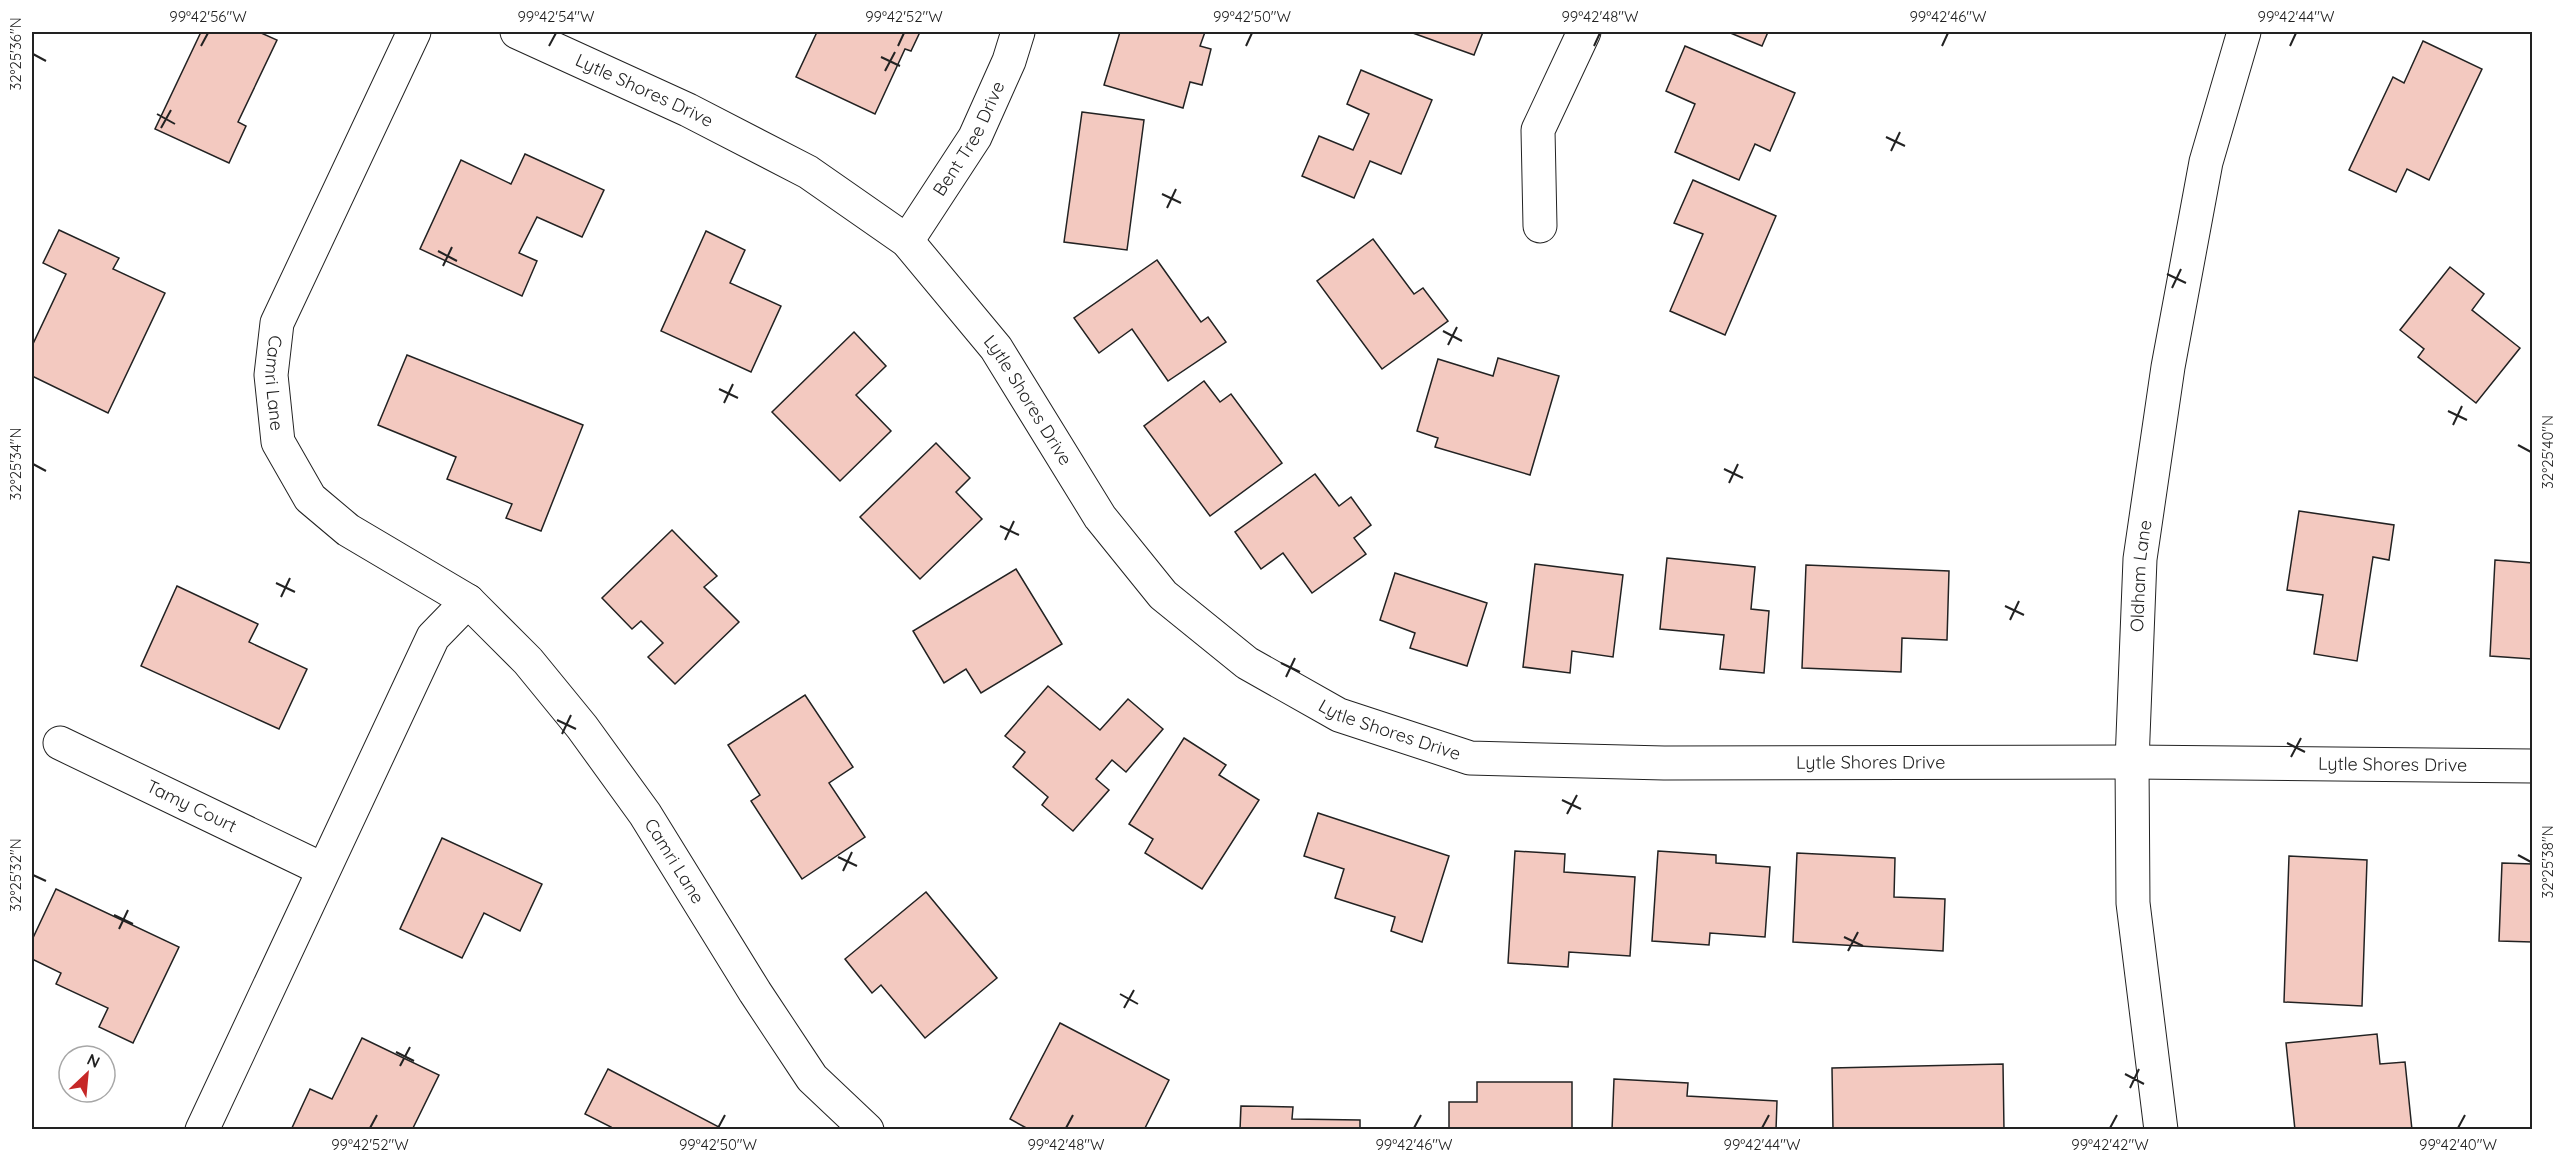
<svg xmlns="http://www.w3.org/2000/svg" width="2564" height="1161" font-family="Quicksand,sans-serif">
	<rect width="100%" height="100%" fill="#fff"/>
	<g fill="#f3c9c0" stroke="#222" stroke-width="1.5">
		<polygon points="201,32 259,32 277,40 238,122 246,126 229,163 155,129"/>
		<polygon points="817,32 920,32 911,51 905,49 875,114 796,77"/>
		<polygon points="1120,32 1205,32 1200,46 1211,49 1202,85 1190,82 1183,108 1104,85"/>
		<polygon points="1410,32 1483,32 1474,55"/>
		<polygon points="1728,32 1768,32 1762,46"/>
		<polygon points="2423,41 2482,69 2429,180 2407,169 2396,192 2349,170 2393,77 2404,83"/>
		<polygon points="1685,46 1795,93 1770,151 1755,144 1739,180 1675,152 1695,104 1666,91"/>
		<polygon points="1361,70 1432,100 1401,174 1370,161 1354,198 1302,176 1319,136 1353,150 1369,114 1347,104"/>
		<polygon points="1082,112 1144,120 1127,250 1064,242"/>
		<polygon points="525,154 604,190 582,237 537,217 519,253 537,261 522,296 420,249 461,160 511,184"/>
		<polygon points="1693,180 1776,216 1725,335 1670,311 1703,234 1674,223"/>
		<polygon points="59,230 119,258 113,269 165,293 108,413 32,376 32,346 66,274 43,263"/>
		<polygon points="706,231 745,250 730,283 781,306 751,372 661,331"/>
		<polygon points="1373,239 1414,294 1423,288 1448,321 1382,369 1317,281"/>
		<polygon points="1157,260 1201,322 1208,317 1226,342 1168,381 1132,329 1099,353 1074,318"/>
		<polygon points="2450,267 2484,294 2472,310 2520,348 2476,403 2418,357 2424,349 2400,330"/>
		<polygon points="854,332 886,366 856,395 891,431 840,481 772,412"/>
		<polygon points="407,355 583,425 541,531 506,518 512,504 447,479 456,457 378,425"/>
		<polygon points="1498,358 1559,376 1530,475 1435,447 1438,438 1417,431 1438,359 1493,376"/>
		<polygon points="1204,381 1220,402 1231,394 1282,463 1210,516 1144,426"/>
		<polygon points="936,443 970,478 956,492 982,519 920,579 860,517"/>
		<polygon points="1315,474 1339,506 1351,497 1371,525 1354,538 1366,554 1312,593 1283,553 1261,569 1235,532"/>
		<polygon points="2299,511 2394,525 2389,560 2373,557 2357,661 2314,654 2323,595 2287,590"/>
		<polygon points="672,530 717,576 704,587 739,622 675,684 648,657 663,643 641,621 632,629 602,598"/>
		<polygon points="1667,558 1755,567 1751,609 1769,611 1764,673 1720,669 1724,635 1660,629"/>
		<polygon points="2495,560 2532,563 2532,659 2490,656"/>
		<polygon points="1535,564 1623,575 1613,657 1572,651 1570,673 1523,667"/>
		<polygon points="1806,565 1949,571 1947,640 1902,638 1901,672 1802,668"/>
		<polygon points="1016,569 1062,644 981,693 966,669 944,683 913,631"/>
		<polygon points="1395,573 1487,603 1467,666 1410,648 1415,633 1380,620"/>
		<polygon points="177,586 258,624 249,642 307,669 279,729 141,666"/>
		<polygon points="1048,686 1100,730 1128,699 1163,729 1126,772 1112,760 1096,779 1109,790 1073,831 1042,805 1048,797 1013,767 1025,752 1005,736"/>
		<polygon points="805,695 853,767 829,783 865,837 802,879 751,801 760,795 728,745"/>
		<polygon points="1184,738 1226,765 1219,775 1259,800 1202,889 1145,853 1153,839 1129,824"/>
		<polygon points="1318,813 1449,856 1422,942 1391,931 1395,917 1335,898 1344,869 1304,856"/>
		<polygon points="442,838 542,884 520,931 484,913 462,958 400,929"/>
		<polygon points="1515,851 1565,854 1564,872 1635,877 1630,956 1569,952 1568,967 1508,963"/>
		<polygon points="1658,851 1716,855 1716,863 1770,867 1765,937 1710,933 1709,945 1652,941"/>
		<polygon points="1797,853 1895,858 1894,897 1945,899 1943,951 1793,942"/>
		<polygon points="2289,856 2367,860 2362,1006 2284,1002"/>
		<polygon points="2502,863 2532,864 2532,942 2499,941"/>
		<polygon points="56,889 179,947 133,1043 99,1027 108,1008 56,984 61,973 32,959 32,940"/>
		<polygon points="926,892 997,978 925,1038 881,985 872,993 845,959"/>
		<polygon points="1060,1023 1169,1080 1144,1130 1030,1130 1010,1119"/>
		<polygon points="2377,1034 2380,1064 2405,1062 2412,1130 2295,1130 2286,1043"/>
		<polygon points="362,1038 439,1075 412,1130 291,1130 310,1089 332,1099"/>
		<polygon points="2003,1064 2004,1130 1833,1130 1832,1068"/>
		<polygon points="608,1069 719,1127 718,1130 609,1130 611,1127 585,1114"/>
		<polygon points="1614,1079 1688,1083 1687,1096 1777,1101 1776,1130 1612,1130"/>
		<polygon points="1477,1082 1572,1082 1572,1130 1449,1130 1449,1102 1477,1102"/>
		<polygon points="1241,1106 1293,1107 1292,1119 1360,1120 1360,1130 1240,1130"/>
	</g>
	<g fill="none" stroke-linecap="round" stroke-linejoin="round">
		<defs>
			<g id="minor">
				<path id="s1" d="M414,32L277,323L271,375L278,442L310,498L348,530L468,601L528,661L582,727L645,814L755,992L812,1078L867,1130"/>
				<path id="s2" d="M517,32L688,110L808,172L907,241L996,348L1100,517L1163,595L1247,663L1339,715L1470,758L1664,763L2132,762L2532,766"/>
				<polyline points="1540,226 1538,130 1584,32"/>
				<path id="s3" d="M907,241L975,137L1009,61L1018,32"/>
				<path id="s4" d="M60,743L322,869"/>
				<polyline points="202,1130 433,637 468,601"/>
			</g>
			<g id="secondary">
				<path id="s5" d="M2161,1130L2133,903L2132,762L2140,559L2168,367L2206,162L2244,32"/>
			</g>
		</defs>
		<use href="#minor" stroke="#222" stroke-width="35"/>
		<use href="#secondary" stroke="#222" stroke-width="35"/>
		<use href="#minor" stroke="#fff" stroke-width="33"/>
		<use href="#secondary" stroke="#fff" stroke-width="33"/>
	</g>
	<path fill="none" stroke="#222" stroke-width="2" d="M201,46L208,33M549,46L556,33M898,46L904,33M1246,46L1252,33M1594,46L1600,33M1942,46L1948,33M2290,46L2296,33M33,54L46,61M881,57L900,66M885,71L895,52M157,114L175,124M161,128L171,110M1886,137L1905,146M1891,151L1900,132M1162,194L1181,203M1167,208L1176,189M438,251L457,261M443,266L452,247M2167,274L2186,283M2172,288L2181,269M1443,331L1462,341M1448,345L1457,327M719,389L738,398M724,403L733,384M2448,411L2467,420M2453,425L2462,406M2518,445L2531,452M33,464L46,471M1724,469L1743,478M1729,483L1738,464M1000,526L1019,535M1005,540L1014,521M276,583L295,592M281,597L290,578M2005,606L2024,615M2010,620L2019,601M1281,663L1300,672M1286,677L1295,658M557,720L576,729M562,734L571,715M2287,743L2305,752M2291,757L2301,738M1562,800L1581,809M1567,814L1577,795M2518,855L2531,862M838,857L857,866M843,871L852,852M33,875L46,881M114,915L133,924M119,929L128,910M1844,937L1863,946M1848,951L1858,932M1120,994L1138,1004M1124,1008L1134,990M396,1052L414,1061M400,1066L410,1047M2125,1074L2144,1084M2130,1088L2139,1069M370,1128L377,1115M718,1128L725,1115M1066,1128L1073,1115M1414,1128L1421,1115M1762,1128L1769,1115M2110,1128L2117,1115M2458,1128L2465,1115"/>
	<g text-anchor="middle" stroke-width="4.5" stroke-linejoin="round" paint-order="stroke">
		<g font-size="18" fill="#222" stroke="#fff">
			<text dy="6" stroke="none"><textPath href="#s2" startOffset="140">Lytle Shores Drive</textPath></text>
			<text dy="6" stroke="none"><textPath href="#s3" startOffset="120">Bent Tree Drive</textPath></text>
			<text dy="6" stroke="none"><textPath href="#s1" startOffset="382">Camri Lane</textPath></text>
			<text dy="6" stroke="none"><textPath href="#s2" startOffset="644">Lytle Shores Drive</textPath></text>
			<text dy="6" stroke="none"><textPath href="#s5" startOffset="556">Oldham Lane</textPath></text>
			<text dy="6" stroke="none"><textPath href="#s2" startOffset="1148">Lytle Shores Drive</textPath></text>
			<text dy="6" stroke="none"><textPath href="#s2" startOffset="1634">Lytle Shores Drive</textPath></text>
			<text dy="6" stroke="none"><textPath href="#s2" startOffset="2156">Lytle Shores Drive</textPath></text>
			<text dy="6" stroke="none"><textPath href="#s4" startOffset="146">Tamy Court</textPath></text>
			<text dy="6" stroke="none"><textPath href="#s1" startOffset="1028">Camri Lane</textPath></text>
		</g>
	</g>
	<rect width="2564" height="1161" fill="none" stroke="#ffffff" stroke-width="66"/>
	<g transform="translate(87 1074) rotate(26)"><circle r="28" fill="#ffffff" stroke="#a7a7a7" stroke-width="1.5"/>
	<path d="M0-4.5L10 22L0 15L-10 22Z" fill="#c62828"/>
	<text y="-9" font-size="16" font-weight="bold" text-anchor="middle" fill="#222222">N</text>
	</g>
	<rect x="33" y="33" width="2498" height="1095" fill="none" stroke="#222" stroke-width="2"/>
	<g font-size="15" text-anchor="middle" fill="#222">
		<text x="208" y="22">99°42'56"W</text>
		<text x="556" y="22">99°42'54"W</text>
		<text x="904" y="22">99°42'52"W</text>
		<text x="1252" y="22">99°42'50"W</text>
		<text x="1600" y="22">99°42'48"W</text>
		<text x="1948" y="22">99°42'46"W</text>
		<text x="2296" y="22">99°42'44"W</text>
		<text transform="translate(16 54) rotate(-90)" y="5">32°25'36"N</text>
		<text transform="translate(2548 452) rotate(-90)" y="5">32°25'40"N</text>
		<text transform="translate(16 464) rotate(-90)" y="5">32°25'34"N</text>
		<text transform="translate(2548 862) rotate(-90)" y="5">32°25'38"N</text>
		<text transform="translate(16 875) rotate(-90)" y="5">32°25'32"N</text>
		<text x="370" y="1150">99°42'52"W</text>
		<text x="718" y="1150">99°42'50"W</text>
		<text x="1066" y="1150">99°42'48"W</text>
		<text x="1414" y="1150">99°42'46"W</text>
		<text x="1762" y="1150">99°42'44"W</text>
		<text x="2110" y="1150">99°42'42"W</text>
		<text x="2458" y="1150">99°42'40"W</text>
	</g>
</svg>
